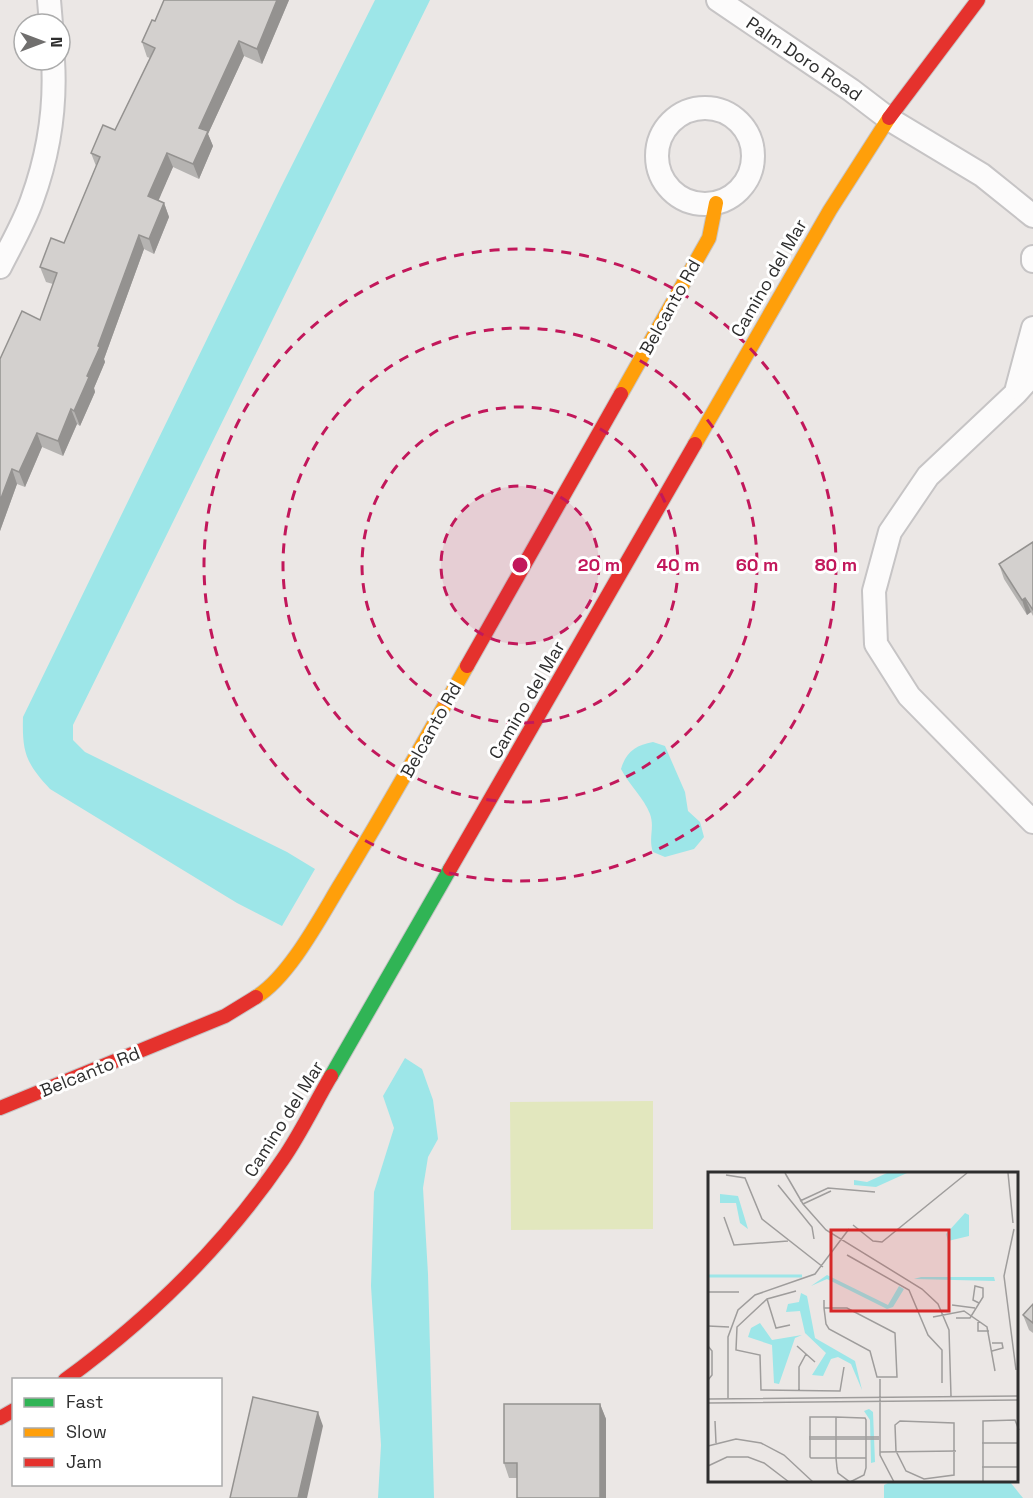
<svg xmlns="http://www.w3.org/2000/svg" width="1033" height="1498" font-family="'Space Grotesk',sans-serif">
	<rect width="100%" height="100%" fill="#ebe7e5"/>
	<polygon fill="#e2e7be" points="653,1101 653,1229 511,1230 510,1102"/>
	<g fill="#9de6e8">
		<path d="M375,0H430L73,725V740L85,752L287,852L315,869L282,926L237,903L50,789C26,763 22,753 23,717L281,187Z"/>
		<path d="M653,742L665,746L685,792L688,811L700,822L704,837L694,849L665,857L653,852C648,838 655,828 650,814C644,798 629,785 621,769C626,752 636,745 653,742Z"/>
		<polygon points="405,1058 422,1069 433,1100 438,1139 428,1157 423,1188 428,1274 434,1498 378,1498 381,1445 371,1286 374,1192 394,1128 383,1096"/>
		<polygon points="890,1482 1010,1482 1023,1498 884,1498 884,1485"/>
	</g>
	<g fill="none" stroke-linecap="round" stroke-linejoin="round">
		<defs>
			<g id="street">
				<polyline points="49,0 51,24"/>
				<polyline points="718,0 851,90 889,119 982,175 1033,216"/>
				<circle cx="705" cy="156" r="48"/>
				<polyline points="1033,257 1033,261"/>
				<path d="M0,267C11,245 24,223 32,200C48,156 56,108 53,60"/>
				<polyline points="1033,374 1016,393 928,476 890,532 874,591 876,644 909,696 1033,822"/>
				<polyline points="1017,388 1033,328"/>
			</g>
			<polyline id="fast" points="331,1076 450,869"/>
			<g id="slow">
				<polyline points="621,394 709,238 716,203"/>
				<polyline points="695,444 830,210 889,118"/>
				<path d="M256,997C289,977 320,918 340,885C384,813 425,740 467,666"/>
			</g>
			<g id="jam">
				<polyline points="889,118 978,0"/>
				<polyline points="467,666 621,394"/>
				<polyline points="450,869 695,444"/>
				<polyline points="0,1108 225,1016 256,997"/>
				<path d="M65,1380C150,1318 224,1246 283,1159C301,1133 315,1103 331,1076"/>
				<polyline points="0,1418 14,1410"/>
			</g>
		</defs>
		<use href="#street" stroke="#c6c4c5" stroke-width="26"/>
		<use href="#fast" stroke="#c6c4c5" stroke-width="16"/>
		<use href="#slow" stroke="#c6c4c5" stroke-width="16"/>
		<use href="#jam" stroke="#c6c4c5" stroke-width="16"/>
		<use href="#street" stroke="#fcfbfb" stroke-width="22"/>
		<use href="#fast" stroke="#30b455" stroke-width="14"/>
		<use href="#slow" stroke="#ff9f0a" stroke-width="14"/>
		<use href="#jam" stroke="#e5322d" stroke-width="14"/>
	</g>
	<g fill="#b5b3b1">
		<polygon points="164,0 289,0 262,64 244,56 208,134 213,146 199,179 173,167 158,200 164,203 169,217 154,254 144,249 104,359 105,362 94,388 95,392 80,426 77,424 63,456 42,447 25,487 17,484 0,531 0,359 40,320 53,284 46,282 40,267 64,243 96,166 91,153 115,130 150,58 147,57 142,42 155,21"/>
		<polygon points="1033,542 1033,616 1031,612 1027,615 1004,579 999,564"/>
		<polygon points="1033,1304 1033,1333 1029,1330 1023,1315"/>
		<polygon points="600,1404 606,1419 606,1498 517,1478 509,1478 504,1463"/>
	</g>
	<g fill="#949290">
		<polygon points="277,0 289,0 262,64 257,49"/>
		<polygon points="239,41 244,56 208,134 213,146 199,179 193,164 199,128"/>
		<polygon points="167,153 173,167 154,211 148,196"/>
		<polygon points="164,203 169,217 154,254 149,239"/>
		<polygon points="139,235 144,249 104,359 105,362 94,388 95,392 80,426 74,411"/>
		<polygon points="71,409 77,424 63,456 58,441"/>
		<polygon points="37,433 42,447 25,487 19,472"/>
		<polygon points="12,469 17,484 0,531 0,501"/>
		<polygon points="1025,598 1031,612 1027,615 1022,600"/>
		<polygon points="600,1404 606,1419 606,1498 600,1498"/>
		<polygon points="318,1412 323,1426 307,1498 298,1498"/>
	</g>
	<g fill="#d3d0ce" stroke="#949290" stroke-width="1.5">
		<polygon points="164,0 277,0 257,49 239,41 199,128 208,131 193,164 167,153 148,196 164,203 149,239 139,235 98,346 100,347 87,376 89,377 74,411 71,409 58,441 37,433 19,472 12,469 0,501 0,359 22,311 40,320 57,273 40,267 51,238 64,243 100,157 91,153 103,125 115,130 155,48 142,42 152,20 155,21"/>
		<polygon points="1033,542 1033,610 1025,598 1022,600 999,564"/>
		<polygon points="1033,1304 1033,1323 1023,1315"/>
		<polygon points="253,1397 318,1412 298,1498 230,1498"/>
		<polygon points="504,1404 600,1404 600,1498 517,1498 517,1463 504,1463"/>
	</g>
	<circle cx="520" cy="565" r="79" fill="#c2185b" fill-opacity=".12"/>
	<g fill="none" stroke="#c2185b" stroke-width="3" stroke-dasharray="10 8">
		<circle cx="520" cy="565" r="79"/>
		<circle cx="520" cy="565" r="158"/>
		<circle cx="520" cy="565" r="237"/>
		<circle cx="520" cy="565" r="316"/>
	</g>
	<g text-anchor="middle" stroke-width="6" stroke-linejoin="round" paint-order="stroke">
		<g font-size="18" fill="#2e2e2e" stroke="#fff">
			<text transform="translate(804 59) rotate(34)" y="6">Palm Doro Road</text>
			<text transform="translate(769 278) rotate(-60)" y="6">Camino del Mar</text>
			<text transform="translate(670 307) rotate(-61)" y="6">Belcanto Rd</text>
			<text transform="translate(527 700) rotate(-60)" y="6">Camino del Mar</text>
			<text transform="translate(431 730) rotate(-61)" y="6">Belcanto Rd</text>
			<text transform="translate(90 1072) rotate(-22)" y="6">Belcanto Rd</text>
			<text transform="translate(284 1119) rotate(-58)" y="6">Camino del Mar</text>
		</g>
	</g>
	<g transform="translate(708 1172)">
		<rect width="310" height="310" fill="#ebe7e5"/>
		<path d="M179,1H199L168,15L146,13V8L159,10ZM12,22L30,24L40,57L32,51L28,31H12ZM257,41L261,43V64L240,69L238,62ZM119,103L180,133L191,114L196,117L185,135L179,137L119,107L103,114ZM213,105H286L287,109L206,107ZM93,121L99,124L107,166L147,189L154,218L143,192L130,185L123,187L115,204L104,203L118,181L97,161L92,139L78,140L80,132L91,130ZM52,151L64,168L94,163L87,166L71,212L66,211L64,173L40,165L43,156ZM161,237L165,240L167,290L163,291L162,248L156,239Z" fill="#9de6e8"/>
		<path fill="none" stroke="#9de6e8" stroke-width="3" d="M0,104H94"/>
		<path fill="none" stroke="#9f9d9c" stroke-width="1.5" d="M77,1L95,32L118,58L214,117L230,132L241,158L243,224M300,1L305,51M18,3L37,6L54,47L115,95M70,13L104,55L106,67M92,29L120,16L167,20M95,32L123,19M16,45L26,73L80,69M145,53L165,69L174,70L259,1M306,57L296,104L308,198M139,83L201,118L220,163L234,178V211M88,119L59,127L29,155L28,178L52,183L53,218L132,219L136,195M0,120H31M59,127L68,156L82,153M116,128V136L118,152L121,157L162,179L169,205H189L187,161L139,136H116M244,133L267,136M225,145L256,139L279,155L287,199M248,146H262L275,125V116L267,114L265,128L271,131M270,148V159H281M0,154L21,155M284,171H294L295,176L284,179M0,174L4,179V203L0,208M89,174L107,190M172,207V283L186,310M91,219V195L98,182M20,226V165L30,138L47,123L107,102L141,57M0,227L311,224M0,231L311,228M128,245V286L129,296L130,301L142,310L156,303L158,296V248L157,246H155L128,245H102V285L103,286H158M7,249L8,271M192,249L246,251V303L216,307L198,299L188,279L187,253ZM101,265H171M101,267H171M274,271H311M0,274L28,267L53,271L76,283L105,310M172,280L248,279M0,294L19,285H40L56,291L81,310M274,295H311M275,310V249L307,248L311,258"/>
		<path fill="#d62828" fill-opacity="0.15" stroke="#d62828" stroke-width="3" d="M123,58H241V139H123Z"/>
		<rect width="310" height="310" fill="none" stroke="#2e2e2e" stroke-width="3"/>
	</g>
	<circle cx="520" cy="565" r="9" fill="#c2185b" stroke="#fff" stroke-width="3"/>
	<g font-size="18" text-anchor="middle" font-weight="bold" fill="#c2185b" stroke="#fff" stroke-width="6" stroke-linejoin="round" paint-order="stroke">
		<text x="599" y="571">20 m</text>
		<text x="678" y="571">40 m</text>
		<text x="757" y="571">60 m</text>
		<text x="836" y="571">80 m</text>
	</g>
	<rect x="12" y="1378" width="210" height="108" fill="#ffffff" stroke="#ababab" stroke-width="1.5"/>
	<rect x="24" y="1398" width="30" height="9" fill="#30b455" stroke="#ababab" stroke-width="1.5"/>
	<text x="66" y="1408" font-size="18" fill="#2e2e2e">Fast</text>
	<rect x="24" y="1428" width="30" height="9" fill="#ff9f0a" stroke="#ababab" stroke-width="1.5"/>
	<text x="66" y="1438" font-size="18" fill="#2e2e2e">Slow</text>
	<rect x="24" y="1458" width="30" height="9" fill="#e5322d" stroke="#ababab" stroke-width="1.5"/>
	<text x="66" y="1468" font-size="18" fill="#2e2e2e">Jam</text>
	<g transform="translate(42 42) rotate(90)"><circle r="28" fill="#ffffff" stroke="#ababab" stroke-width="1.5"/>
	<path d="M0-4.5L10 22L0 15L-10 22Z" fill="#706f6e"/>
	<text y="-9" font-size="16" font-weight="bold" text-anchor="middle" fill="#2e2e2e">N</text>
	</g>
</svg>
